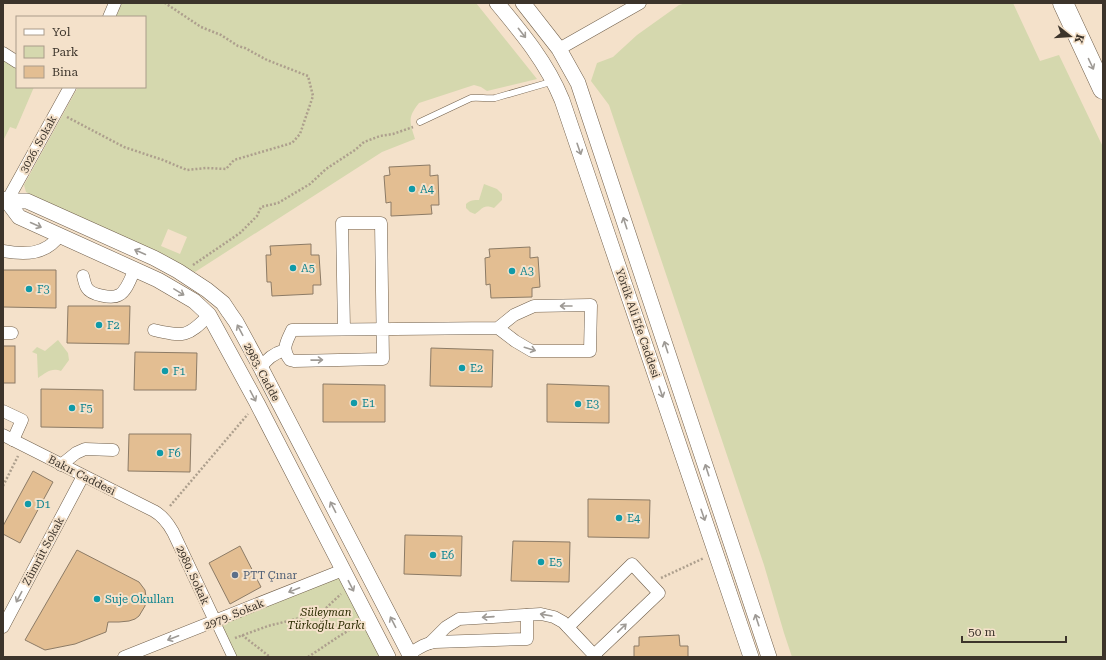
<svg xmlns="http://www.w3.org/2000/svg" width="1106" height="660" font-family="'Roboto Serif',serif">
	<rect width="100%" height="100%" fill="#f4e1ca"/>
	<g fill="#d5d8ae" fill-rule="evenodd">
		<path d="M122,3H476L537,79L487,91L481,87L474,85L419,103C407,118 410,122 415,139L382,152L195,272L26,192L24,185L78,87H145V17H116ZM168,229L187,237L180,254L161,246Z"/>
		<polygon points="686,3 1013,3 1040,61 1059,55 1103,147 1103,657 792,657 784,633 764,565 609,105 591,81 597,63 613,57 637,35 679,5"/>
		<polygon points="3,60 17,69 17,87 34,87 16,129 10,127 3,141"/>
		<path d="M484,184L497,189L502,194V200L494,208C482,204 483,209 475,214L470,212L466,208V204C470,200 474,200 479,200Z"/>
		<path d="M58,340L68,353L69,360L61,371C52,367 45,373 38,378L37,354L32,352L37,347L45,351Z"/>
		<polygon points="343,570 388,657 232,657 215,621"/>
	</g>
	<g fill="#e3be92" stroke="#8c7b66">
		<polygon points="430,165 430,176 438,175 439,205 431,205 432,214 391,216 391,202 386,203 384,176 390,175 389,167"/>
		<polygon points="311,244 311,255 319,255 321,285 313,285 313,294 272,296 271,282 267,282 266,255 271,255 270,246"/>
		<polygon points="530,247 530,258 538,257 540,287 532,288 532,297 491,298 490,284 486,285 485,258 490,257 489,249"/>
		<polygon points="3,270 56,270 56,308 3,307"/>
		<polygon points="68,306 130,306 129,344 67,343"/>
		<rect x="3" y="346" width="12" height="37"/>
		<polygon points="431,348 493,350 492,387 430,386"/>
		<polygon points="135,352 197,353 196,390 134,390"/>
		<polygon points="323,384 385,385 385,422 323,422"/>
		<polygon points="547,384 609,386 609,423 547,422"/>
		<polygon points="41,389 103,390 103,428 41,427"/>
		<polygon points="129,434 191,434 190,472 128,471"/>
		<polygon points="33,471 53,482 20,543 3,534 3,526"/>
		<polygon points="588,499 650,500 649,538 588,537"/>
		<polygon points="405,535 462,536 461,576 404,574"/>
		<polygon points="513,541 570,542 569,582 511,581"/>
		<polygon points="240,546 261,587 230,604 209,563"/>
		<polygon points="77,550 139,582 145,590 146,597 145,606 139,616 135,619 129,621 119,622 108,622 106,632 75,644 45,650 25,640"/>
		<polygon points="679,635 680,646 688,646 688,657 634,657 634,646 639,646 639,637"/>
	</g>
	<g fill="none" stroke-linecap="round" stroke-linejoin="round">
		<defs>
			<path id="service" d="M420,122L471,98C479,97 487,99 495,98L554,81"/>
			<polyline id="pedestrian" points="215,621 232,657"/>
			<g id="minor">
				<polyline points="109,17 115,3"/>
				<polyline points="559,49 640,3"/>
				<polyline points="3,53 17,62"/>
				<polyline points="7,201 70,87"/>
				<path d="M3,251C25,255 46,255 60,235"/>
				<path d="M83,276C84,280 85,285 87,288C91,295 112,299 119,295C127,291 131,277 135,269"/>
				<path d="M344,329L342,223H381L383,359L294,361L290,360C281,349 287,341 292,330L498,328L514,315L534,306L591,305L590,351H532L515,341L498,328"/>
				<path d="M154,330C184,337 188,337 209,315"/>
				<polyline points="3,333 12,333"/>
				<path d="M261,368C266,359 275,353 285,350"/>
				<polyline points="3,411 22,420 13,440"/>
				<path d="M3,435L154,511C163,516 168,523 173,532L215,621"/>
				<polyline points="61,465 76,453 85,449 113,450"/>
				<polyline points="3,627 83,476"/>
				<polyline points="568,627 632,564 659,593 594,655"/>
				<polyline points="430,643 446,627 459,619 541,614 554,617 563,622 596,657"/>
				<path d="M409,654C417,649 425,643 435,642L527,639V615"/>
				<polyline points="124,657 343,570"/>
			</g>
			<g id="tertiary">
				<path d="M497,3C522,33 547,63 562,100L751,657"/>
				<polyline points="523,3 559,49 578,83 769,657"/>
				<polyline points="3,199 7,201 19,217 158,280 194,301 209,315 257,403 388,657"/>
				<polyline points="7,201 27,201 154,258 178,271 207,290 223,303 229,312 236,322 261,368 411,657"/>
			</g>
			<polyline id="trunk" points="1063,3 1103,89"/>
		</defs>
		<use href="#service" stroke="#705f4b" stroke-width="7"/>
		<use href="#pedestrian" stroke="#705f4b" stroke-width="10"/>
		<use href="#minor" stroke="#705f4b" stroke-width="13"/>
		<use href="#tertiary" stroke="#705f4b" stroke-width="16"/>
		<use href="#trunk" stroke="#705f4b" stroke-width="21"/>
		<g stroke="#ad9f8d" stroke-width="2.5" stroke-dasharray="2 2" stroke-linecap="butt">
			<polyline points="67,117 124,147 163,160 187,170 206,168 226,169 234,160 292,143 300,134 313,96 308,76 267,60 245,48 238,46 221,35 201,27 165,3"/>
			<polyline points="193,265 240,233 257,216 261,207 278,203 310,184 326,169 355,150 364,142 380,136 393,134 413,127"/>
			<polyline points="3,486 18,456"/>
			<polyline points="170,506 248,414"/>
			<polyline points="661,578 704,558"/>
			<polyline points="242,635 270,657"/>
			<polyline points="235,638 268,626 300,618 325,609 341,594"/>
			<polyline points="308,657 341,635 358,625"/>
		</g>
		<use href="#service" stroke="#fff" stroke-width="6"/>
		<use href="#pedestrian" stroke="#fff" stroke-width="9"/>
		<use href="#minor" stroke="#fff" stroke-width="12"/>
		<use href="#tertiary" stroke="#fff" stroke-width="15"/>
		<use href="#trunk" stroke="#fff" stroke-width="20"/>
	</g>
	<defs><path id="oneway-shaft" d="M-6 0H5M1.5-3L5.5 0L1.5 3" fill="none" stroke-width="1.6" stroke-linecap="round" stroke-linejoin="round"/></defs>
	<g stroke="#9e9a95">
		<use href="#oneway-shaft" transform="translate(522 33) rotate(52)"/>
		<use href="#oneway-shaft" transform="translate(1091 64) rotate(65)"/>
		<use href="#oneway-shaft" transform="translate(579 149) rotate(71)"/>
		<use href="#oneway-shaft" transform="translate(625 223) rotate(-108)"/>
		<use href="#oneway-shaft" transform="translate(36 225) rotate(24)"/>
		<use href="#oneway-shaft" transform="translate(140 252) rotate(-156)"/>
		<use href="#oneway-shaft" transform="translate(179 292) rotate(31)"/>
		<use href="#oneway-shaft" transform="translate(566 306) rotate(180)"/>
		<use href="#oneway-shaft" transform="translate(240 330) rotate(-118)"/>
		<use href="#oneway-shaft" transform="translate(666 347) rotate(-108)"/>
		<use href="#oneway-shaft" transform="translate(530 349) rotate(17)"/>
		<use href="#oneway-shaft" transform="translate(317 360) rotate(-1)"/>
		<use href="#oneway-shaft" transform="translate(661 392) rotate(71)"/>
		<use href="#oneway-shaft" transform="translate(253 396) rotate(62)"/>
		<use href="#oneway-shaft" transform="translate(707 470) rotate(-108)"/>
		<use href="#oneway-shaft" transform="translate(333 507) rotate(-117)"/>
		<use href="#oneway-shaft" transform="translate(703 515) rotate(71)"/>
		<use href="#oneway-shaft" transform="translate(351 586) rotate(63)"/>
		<use href="#oneway-shaft" transform="translate(294 590) rotate(158)"/>
		<use href="#oneway-shaft" transform="translate(19 597) rotate(118)"/>
		<use href="#oneway-shaft" transform="translate(546 615) rotate(-170)"/>
		<use href="#oneway-shaft" transform="translate(488 617) rotate(176)"/>
		<use href="#oneway-shaft" transform="translate(757 620) rotate(-108)"/>
		<use href="#oneway-shaft" transform="translate(393 622) rotate(-117)"/>
		<use href="#oneway-shaft" transform="translate(622 628) rotate(-44)"/>
		<use href="#oneway-shaft" transform="translate(173 638) rotate(159)"/>
	</g>
	<g fill="#0f9aa8" stroke="#f4e1ca" stroke-width="1.5">
		<circle cx="412" cy="189" r="4"/>
		<circle cx="293" cy="268" r="4"/>
		<circle cx="512" cy="271" r="4"/>
		<circle cx="29" cy="289" r="4"/>
		<circle cx="99" cy="325" r="4"/>
		<circle cx="462" cy="368" r="4"/>
		<circle cx="165" cy="371" r="4"/>
		<circle cx="354" cy="403" r="4"/>
		<circle cx="578" cy="404" r="4"/>
		<circle cx="72" cy="408" r="4"/>
		<circle cx="160" cy="453" r="4"/>
		<circle cx="28" cy="504" r="4"/>
		<circle cx="619" cy="518" r="4"/>
		<circle cx="433" cy="555" r="4"/>
		<circle cx="541" cy="562" r="4"/>
		<circle cx="97" cy="599" r="4"/>
	</g>
	<circle fill="#5c6f8a" stroke="#f4e1ca" stroke-width="1.5" cx="235" cy="575" r="4"/>
	<g text-anchor="middle" stroke-width="4" stroke-linejoin="round" paint-order="stroke">
		<g font-size="11" fill="#3c342b" stroke="#f4e1ca">
			<text transform="translate(38 144) rotate(-61)" y="4">3026. Sokak</text>
			<text transform="translate(638 323) rotate(71)" y="4">Yörük Ali Efe Caddesi</text>
			<text transform="translate(262 372) rotate(62)" y="4">2983. Cadde</text>
			<text transform="translate(82 475) rotate(27)" y="4">Bakır Caddesi</text>
			<text transform="translate(43 551) rotate(-62)" y="4">Zümrüt Sokak</text>
			<text transform="translate(193 575) rotate(65)" y="4">2980. Sokak</text>
			<text transform="translate(234 614) rotate(-22)" y="4">2979. Sokak</text>
		</g>
		<g font-size="11" fill="#0d838f" stroke="#f4e1ca" text-anchor="start">
			<text x="420" y="193">A4</text>
			<text x="301" y="272">A5</text>
			<text x="520" y="275">A3</text>
			<text x="37" y="293">F3</text>
			<text x="107" y="329">F2</text>
			<text x="470" y="372">E2</text>
			<text x="173" y="375">F1</text>
			<text x="362" y="407">E1</text>
			<text x="586" y="408">E3</text>
			<text x="80" y="412">F5</text>
			<text x="168" y="457">F6</text>
			<text x="36" y="508">D1</text>
			<text x="627" y="522">E4</text>
			<text x="441" y="559">E6</text>
			<text x="549" y="566">E5</text>
			<text x="105" y="603">Suje Okulları</text>
		</g>
		<g font-size="11" fill="#4e5e75" stroke="#f4e1ca" text-anchor="start">
			<text x="243" y="579">PTT Çınar</text>
		</g>
		<g font-size="11" font-style="italic" fill="#2b2c01" stroke="#f4e1ca">
			<text x="326" y="616">Süleyman<tspan x="326" dy="13">Türkoğlu Parkı</tspan></text>
		</g>
	</g>
	<rect width="1106" height="660" fill="none" stroke="#3c342b" stroke-width="8"/>
	<rect x="16" y="16" width="130" height="72" fill="#f4e1ca" stroke="#aa9c8a"/>
	<rect x="24" y="29" width="20" height="6" fill="#ffffff" stroke="#aa9c8a"/>
	<text x="52" y="36" font-size="12" fill="#3c342b">Yol</text>
	<rect x="24" y="46" width="20" height="12" fill="#d5d8ae" stroke="#aa9c8a"/>
	<text x="52" y="56" font-size="12" fill="#3c342b">Park</text>
	<rect x="24" y="66" width="20" height="12" fill="#e3be92" stroke="#aa9c8a"/>
	<text x="52" y="76" font-size="12" fill="#3c342b">Bina</text>
	<g transform="translate(1070 36) rotate(107)" stroke="#f4e1ca" stroke-width="3" paint-order="stroke">
	<path d="M0-3L7 15L0 10L-7 15Z" fill="#3c342b"/>
	<text y="-6" font-size="11" font-weight="bold" text-anchor="middle" fill="#3c342b">K</text>
	</g>
	<path d="M962 636v6h104v-6" fill="none" stroke="#3c342b" stroke-width="2"/>
	<text x="968" y="636" font-size="12" fill="#3c342b" stroke="#f4e1ca" stroke-width="3" paint-order="stroke">50 m</text>
</svg>
